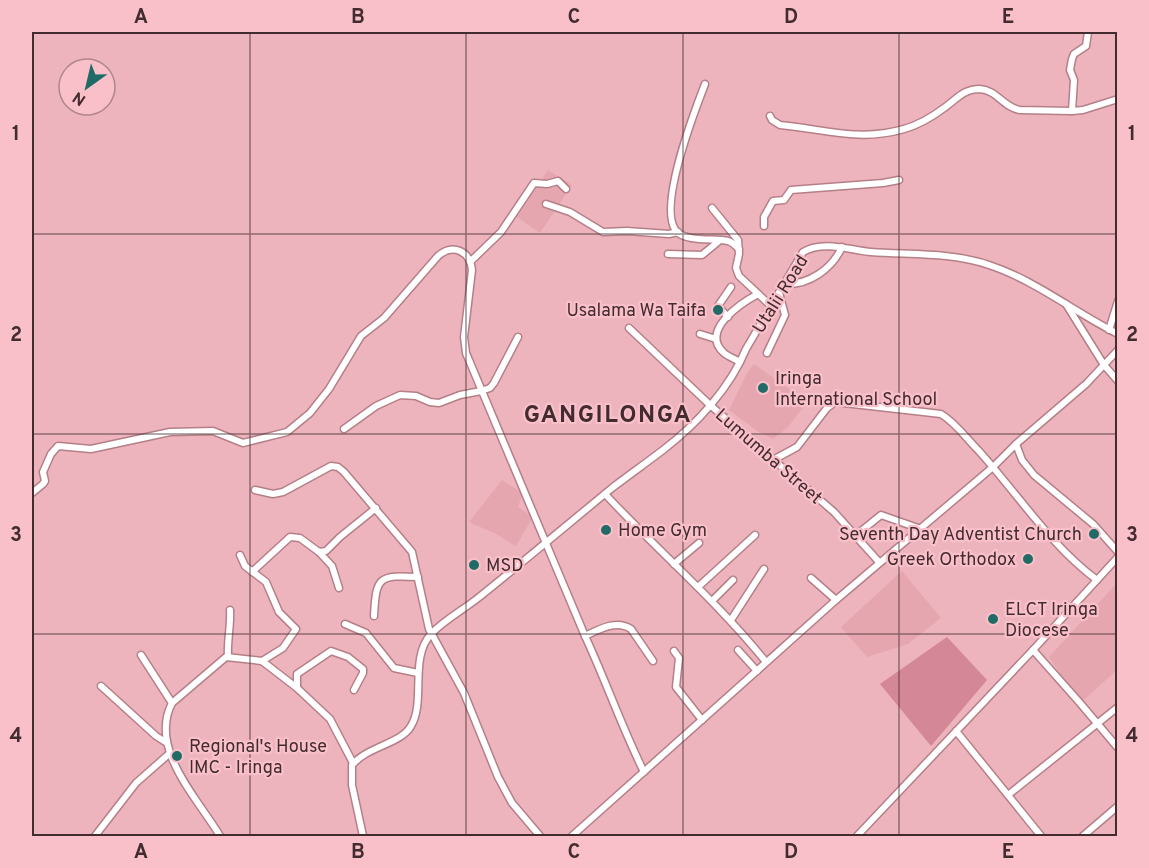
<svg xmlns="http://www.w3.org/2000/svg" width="1149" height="868" font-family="Overpass,sans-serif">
	<rect width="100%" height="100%" fill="#edb4bd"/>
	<g fill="#e5a6b0">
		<polygon points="548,170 572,185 540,233 517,217"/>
		<polygon points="754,364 807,402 788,427 773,439 757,431 729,410 747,373"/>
		<polygon points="502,480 523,493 518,507 533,517 516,546 496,534 469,522"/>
		<polygon points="902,571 941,618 908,644 867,657 841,627"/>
		<polygon points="1117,583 1117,670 1080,703 1049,657"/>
	</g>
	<polygon fill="#d48796" points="947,637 987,680 931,746 880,684"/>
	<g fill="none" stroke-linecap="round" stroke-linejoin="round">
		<defs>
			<g id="minor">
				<path d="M705,84C695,110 656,210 677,232C688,242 714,238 728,241C732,242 736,246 739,249"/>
				<polyline points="1072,111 1074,80 1070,70 1072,59 1074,54 1086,46 1088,32"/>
				<path d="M770,116L772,120L780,125C824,129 859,142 904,129C918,125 932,117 944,108C957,99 963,89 980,89C997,90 1004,108 1020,110L1072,111L1083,110L1118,99"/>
				<polyline points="546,204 570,212 603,232 627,231 669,234 678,232"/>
				<polyline points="712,208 738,240 739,254 736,268 739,276 771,306"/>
				<polyline points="764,226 764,217 773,201 784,200 791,190 883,183 899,180"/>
				<polyline points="668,254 702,255 719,241"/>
				<polyline points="471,261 501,232 534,183 547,184 558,181 566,189"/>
				<path d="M785,284C809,285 832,269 842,247"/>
				<polyline points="1066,304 1104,365 1118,381"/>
				<polyline points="728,317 718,306 731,287"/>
				<polyline points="629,328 710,405 834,512 879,562"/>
				<polyline points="1109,330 1118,301"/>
				<polyline points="700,334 716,339"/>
				<polyline points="767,353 785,315 779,293"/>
				<path d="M740,362C735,359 729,357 724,353C699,331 741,303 758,294"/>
				<polyline points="344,429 376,406 400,395 416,396 430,402 439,403 460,395 481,391 490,388 494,383 518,337"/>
				<polyline points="1016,444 1022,460 1034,475 1093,524 1118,552"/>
				<path d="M773,460L797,447L827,408L835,402L941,414C956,423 966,438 978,450C1017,493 1050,545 1097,580"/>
				<polyline points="255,490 273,494 283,492 331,466 338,467 344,472 412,552 429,629 464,693 498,777 512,803 540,836"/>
				<path d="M32,493L43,484L45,481L43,472L51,454L58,446L91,449L170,432L213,431L243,443L287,432L310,413L329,389L361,336L384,318L438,256C453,243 470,251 472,270L464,337L466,353L585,636C606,681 622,728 644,772"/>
				<path d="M605,494C658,551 718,602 766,662"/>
				<polyline points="855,536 881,515 918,528"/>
				<polyline points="319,552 332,566 339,588"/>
				<polyline points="240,555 245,566 266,582 279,612 296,629 283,648 262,661"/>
				<polyline points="674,564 699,543"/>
				<polyline points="252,572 290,537 300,538 319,552 326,551 340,537 376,508"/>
				<polyline points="811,578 836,600"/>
				<polyline points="698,587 755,535"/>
				<polyline points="712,601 733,580"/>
				<path d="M374,616C376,576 379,575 418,577"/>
				<polyline points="731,620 764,569"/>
				<polyline points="345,624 366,633 394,668 418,673"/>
				<path d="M585,636C598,630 616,619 631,629L653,661"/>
				<polyline points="738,650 757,671"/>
				<polyline points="1033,650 1080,703 1118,748"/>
				<polyline points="674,651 679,658 676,687 702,720"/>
				<polyline points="141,655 172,703"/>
				<path d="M228,657C227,640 231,626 230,610"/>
				<polyline points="101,686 156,736 167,743"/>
				<polyline points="297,688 297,674 331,651 348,657 363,669 363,673 354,690"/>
				<polyline points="956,731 1041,836"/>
				<polyline points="1008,795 1118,707"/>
				<polyline points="95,836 136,783 170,753"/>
				<path d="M220,836C199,800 148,749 172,703L226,657L262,661L297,688L330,719L353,763"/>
				<path d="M363,836L352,785V765C368,746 401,744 411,726C426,702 409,658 431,634C444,620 463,610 478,598C523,562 567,525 612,488C629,475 646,463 663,450C697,424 730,388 746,349L803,252C823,240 850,250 871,252C910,255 951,252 989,265C1035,280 1074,312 1118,334"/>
				<polyline points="572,836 836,600 993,467 1016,444 1086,384 1118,350"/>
				<polyline points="857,836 1033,650 1118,557"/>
				<polyline points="1083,836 1118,806"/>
			</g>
		</defs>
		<use href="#minor" stroke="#b57f88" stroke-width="9"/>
		<use href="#minor" stroke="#fff" stroke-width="6"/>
	</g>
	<path fill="none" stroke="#422c30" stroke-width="1.5" stroke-opacity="0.55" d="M250,32V836M466,32V836M683,32V836M899,32V836M32,234H1118M32,434H1118M32,634H1118"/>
	<g fill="#216b66" stroke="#fac0ca" stroke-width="2">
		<circle cx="718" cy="310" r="6"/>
		<circle cx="763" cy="388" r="6"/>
		<circle cx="606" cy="530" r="6"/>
		<circle cx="1094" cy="534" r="6"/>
		<circle cx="1028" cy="559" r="6"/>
		<circle cx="474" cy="565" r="6"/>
		<circle cx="993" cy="619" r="6"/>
		<circle cx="177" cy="756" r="6"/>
	</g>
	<g text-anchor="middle" stroke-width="4.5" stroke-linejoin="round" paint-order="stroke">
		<g font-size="18" fill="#422c30" stroke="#fac0ca">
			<text transform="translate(780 294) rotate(-58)" y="6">Utalii Road</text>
			<text transform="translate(769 456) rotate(41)" y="6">Lumumba Street</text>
		</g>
		<g font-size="18" fill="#422c30" stroke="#fac0ca" text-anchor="start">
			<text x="706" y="316" text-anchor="end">Usalama Wa Taifa</text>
			<text x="775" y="384">Iringa<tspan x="775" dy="21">International School</tspan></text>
			<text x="618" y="536">Home Gym</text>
			<text x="1082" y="540" text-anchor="end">Seventh Day Adventist Church</text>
			<text x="1016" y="565" text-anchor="end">Greek Orthodox</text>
			<text x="486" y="571">MSD</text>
			<text x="1005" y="615">ELCT Iringa<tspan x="1005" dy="21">Diocese</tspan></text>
			<text x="189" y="752">Regional's House<tspan x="189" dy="21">IMC - Iringa</tspan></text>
		</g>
		<g font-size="24" font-weight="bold" letter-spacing="1.5" fill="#422c30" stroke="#fac0ca">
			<text x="608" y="422">GANGILONGA</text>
		</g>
	</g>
	<rect width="1149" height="868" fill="none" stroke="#fac0ca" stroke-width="66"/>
	<g transform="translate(87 87) rotate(214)"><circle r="28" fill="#fac0ca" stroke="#b0858c" stroke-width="1.5"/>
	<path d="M0-4.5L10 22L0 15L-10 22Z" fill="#216b66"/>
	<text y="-9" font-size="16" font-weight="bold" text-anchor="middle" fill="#422c30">N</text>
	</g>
	<rect x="33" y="33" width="1083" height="802" fill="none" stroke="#422c30" stroke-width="2"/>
	<g font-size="20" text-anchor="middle" font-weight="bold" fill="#422c30">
		<text x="141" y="23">A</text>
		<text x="358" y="23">B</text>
		<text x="574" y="23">C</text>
		<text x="791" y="23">D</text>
		<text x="1008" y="23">E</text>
		<text x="16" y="140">1</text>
		<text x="1132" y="140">1</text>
		<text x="16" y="341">2</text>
		<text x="1132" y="341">2</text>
		<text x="16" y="541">3</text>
		<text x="1132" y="541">3</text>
		<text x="16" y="742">4</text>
		<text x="1132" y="742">4</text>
		<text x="141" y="858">A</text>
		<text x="358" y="858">B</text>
		<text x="574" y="858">C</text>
		<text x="791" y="858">D</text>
		<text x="1008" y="858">E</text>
	</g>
</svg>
